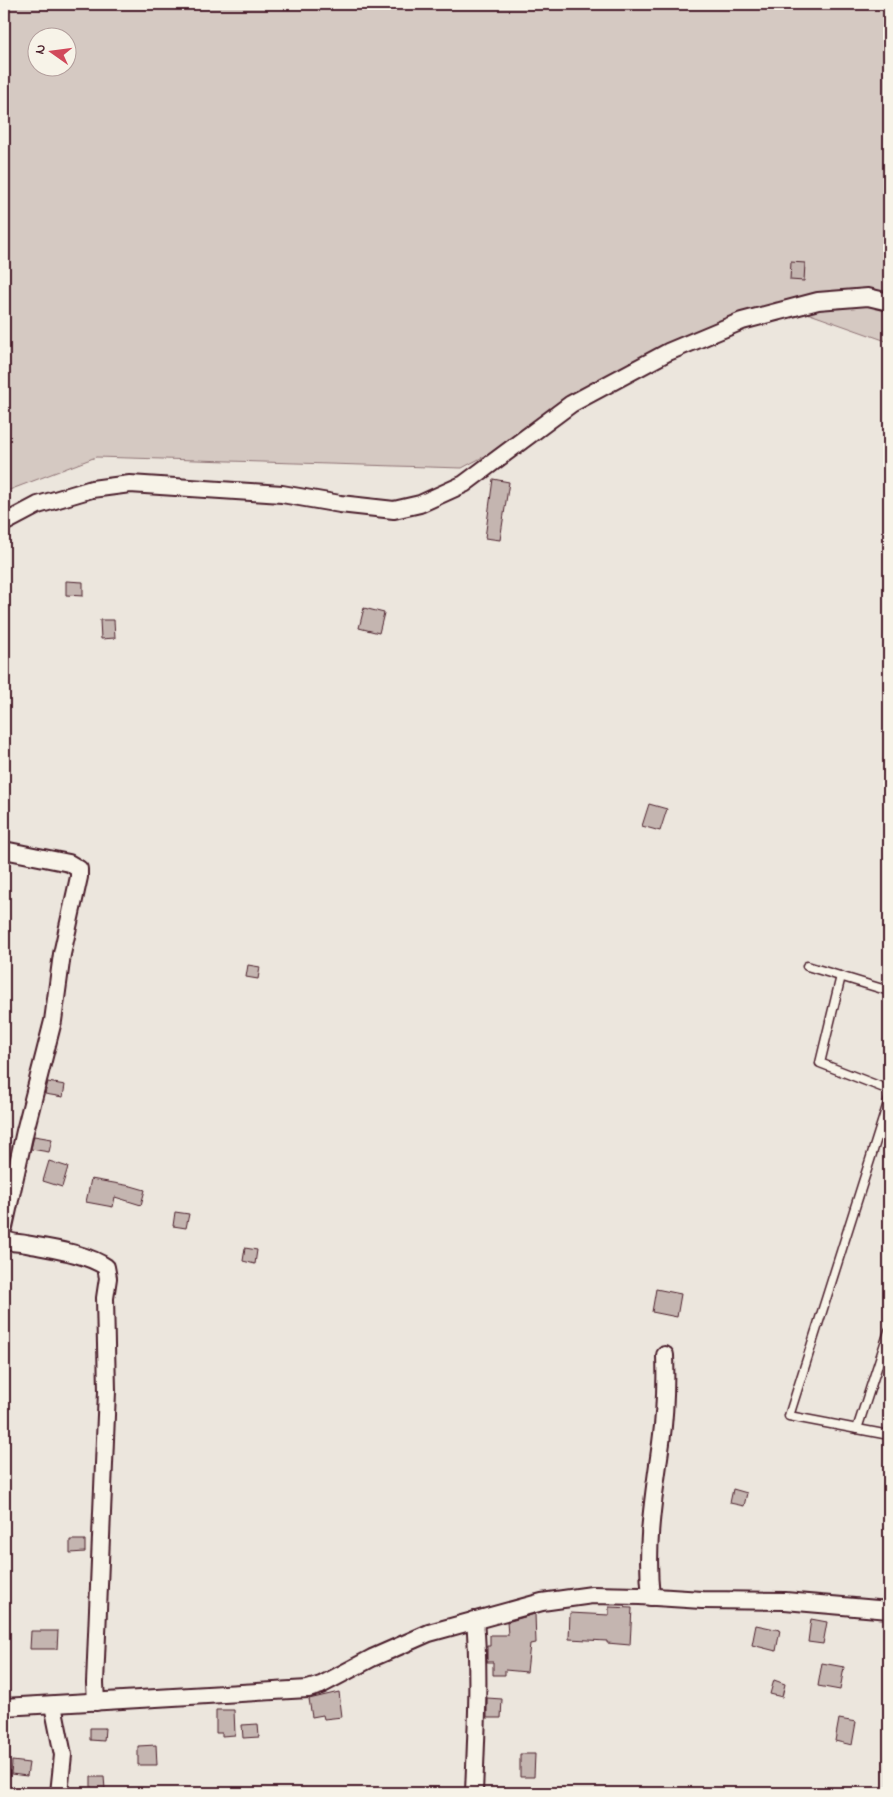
<svg xmlns="http://www.w3.org/2000/svg" width="893" height="1797" font-family="'Indie Flower',sans-serif">
	<rect width="100%" height="100%" fill="#ece6dd"/>
	<filter id="ink" filterUnits="userSpaceOnUse"><feTurbulence type="fractalNoise" baseFrequency=".02" numOctaves="2"/><feDisplacementMap in="SourceGraphic" scale="10" xChannelSelector="R" yChannelSelector="G"/><feConvolveMatrix kernelMatrix="1 2 1 2 8 2 1 2 1" color-interpolation-filters="sRGB"/></filter>
	<g filter="url(#ink)">
		<path fill="#d5c9c2" stroke="#907476" fill-rule="evenodd" d="M4,4H889V342L776,302L462,468L96,457L4,492ZM38,38H68V68H38Z"/>
		<g fill="#c4b5b0" stroke="#4a1f2b">
			<polygon points="791,262 805,263 804,281 790,280"/>
			<polygon points="493,479 509,482 500,540 485,538"/>
			<polygon points="66,581 83,582 83,596 66,595"/>
			<polygon points="364,608 384,613 379,633 359,628"/>
			<polygon points="100,620 114,620 115,638 101,639"/>
			<polygon points="649,804 667,809 660,831 642,826"/>
			<polygon points="248,965 260,967 258,979 246,977"/>
			<polygon points="48,1082 65,1085 63,1097 45,1094"/>
			<polygon points="34,1136 52,1139 49,1152 31,1149"/>
			<polygon points="49,1161 68,1167 62,1187 43,1181"/>
			<polygon points="91,1179 131,1186 145,1190 141,1205 115,1197 113,1207 86,1202"/>
			<polygon points="175,1212 189,1214 186,1228 173,1226"/>
			<polygon points="245,1248 257,1250 255,1264 243,1261"/>
			<polygon points="656,1289 681,1294 677,1317 652,1312"/>
			<polygon points="733,1489 747,1493 744,1506 730,1503"/>
			<polygon points="70,1540 85,1540 85,1552 70,1553"/>
			<polygon points="609,1607 632,1608 630,1645 607,1643 607,1641 569,1639 570,1613 609,1615"/>
			<polygon points="535,1614 536,1643 530,1644 527,1672 505,1670 505,1675 493,1675 493,1662 487,1662 487,1646 490,1646 490,1635 508,1635 507,1622"/>
			<polygon points="811,1619 827,1622 823,1644 808,1642"/>
			<polygon points="756,1625 780,1630 776,1651 752,1645"/>
			<polygon points="31,1631 58,1631 57,1649 30,1649"/>
			<polygon points="822,1663 844,1667 840,1690 818,1686"/>
			<polygon points="774,1680 785,1684 782,1697 770,1694"/>
			<polygon points="339,1692 342,1717 324,1719 323,1715 312,1717 309,1699"/>
			<polygon points="487,1698 502,1699 501,1718 487,1718"/>
			<polygon points="216,1710 234,1710 235,1735 222,1736 222,1733 216,1733"/>
			<polygon points="839,1719 856,1722 852,1745 835,1741"/>
			<polygon points="258,1724 259,1737 243,1738 242,1725"/>
			<polygon points="90,1728 105,1728 104,1741 90,1740"/>
			<polygon points="156,1745 157,1765 138,1765 138,1746"/>
			<polygon points="520,1754 535,1754 534,1777 520,1777"/>
			<polygon points="12,1761 29,1763 27,1776 11,1774"/>
			<polygon points="91,1777 104,1777 105,1789 91,1790"/>
		</g>
		<g fill="none" stroke-linecap="round" stroke-linejoin="round">
			<defs>
				<g id="lane">
					<polyline points="807,966 889,991"/>
					<polyline points="841,976 820,1063 889,1090"/>
					<polyline points="889,1100 789,1416 889,1435"/>
					<polyline points="857,1429 889,1331"/>
				</g>
				<g id="street">
					<polyline points="4,523 38,505 92,489 130,484 282,494 340,504 394,510 420,504 464,484 571,404 668,352 742,321 818,301 868,297 889,302"/>
					<polyline points="4,850 69,863 79,869 79,877 62,954 53,1021 25,1131 4,1227"/>
					<path d="M4,1238C10,1244 19,1242 26,1244C51,1249 86,1253 106,1267L108,1278L105,1298L107,1391L95,1683L96,1702"/>
					<path d="M651,1597C645,1545 654,1495 661,1443C665,1414 666,1384 665,1355"/>
					<polyline points="53,1705 63,1755 59,1793"/>
					<polyline points="4,1707 308,1689 321,1685 372,1658 429,1633 542,1602 592,1595 640,1596 702,1600 785,1601 889,1610"/>
					<path d="M474,1793C476,1736 480,1677 475,1620"/>
				</g>
			</defs>
			<use href="#lane" stroke="#4a1f2b" stroke-width="11"/>
			<use href="#street" stroke="#4a1f2b" stroke-width="20"/>
			<use href="#lane" stroke="#f7f3e8" stroke-width="8"/>
			<use href="#street" stroke="#f7f3e8" stroke-width="16"/>
		</g>
	</g>
	<rect width="893" height="1797" fill="none" stroke="#f7f3e8" stroke-width="20"/>
	<rect x="10" y="10" width="873" height="1777" fill="none" stroke="#4a1f2b" stroke-width="2" filter="url(#ink)"/>
	<g transform="translate(52 52) rotate(284)"><circle r="24" fill="#f7f3e8" stroke="#b29e9c"/>
	<path d="M0-4L9 19L0 12L-9 19Z" fill="#d1495b"/>
	<text y="-8" font-size="14" font-weight="bold" text-anchor="middle" fill="#4a1f2b">N</text>
	</g>
</svg>
